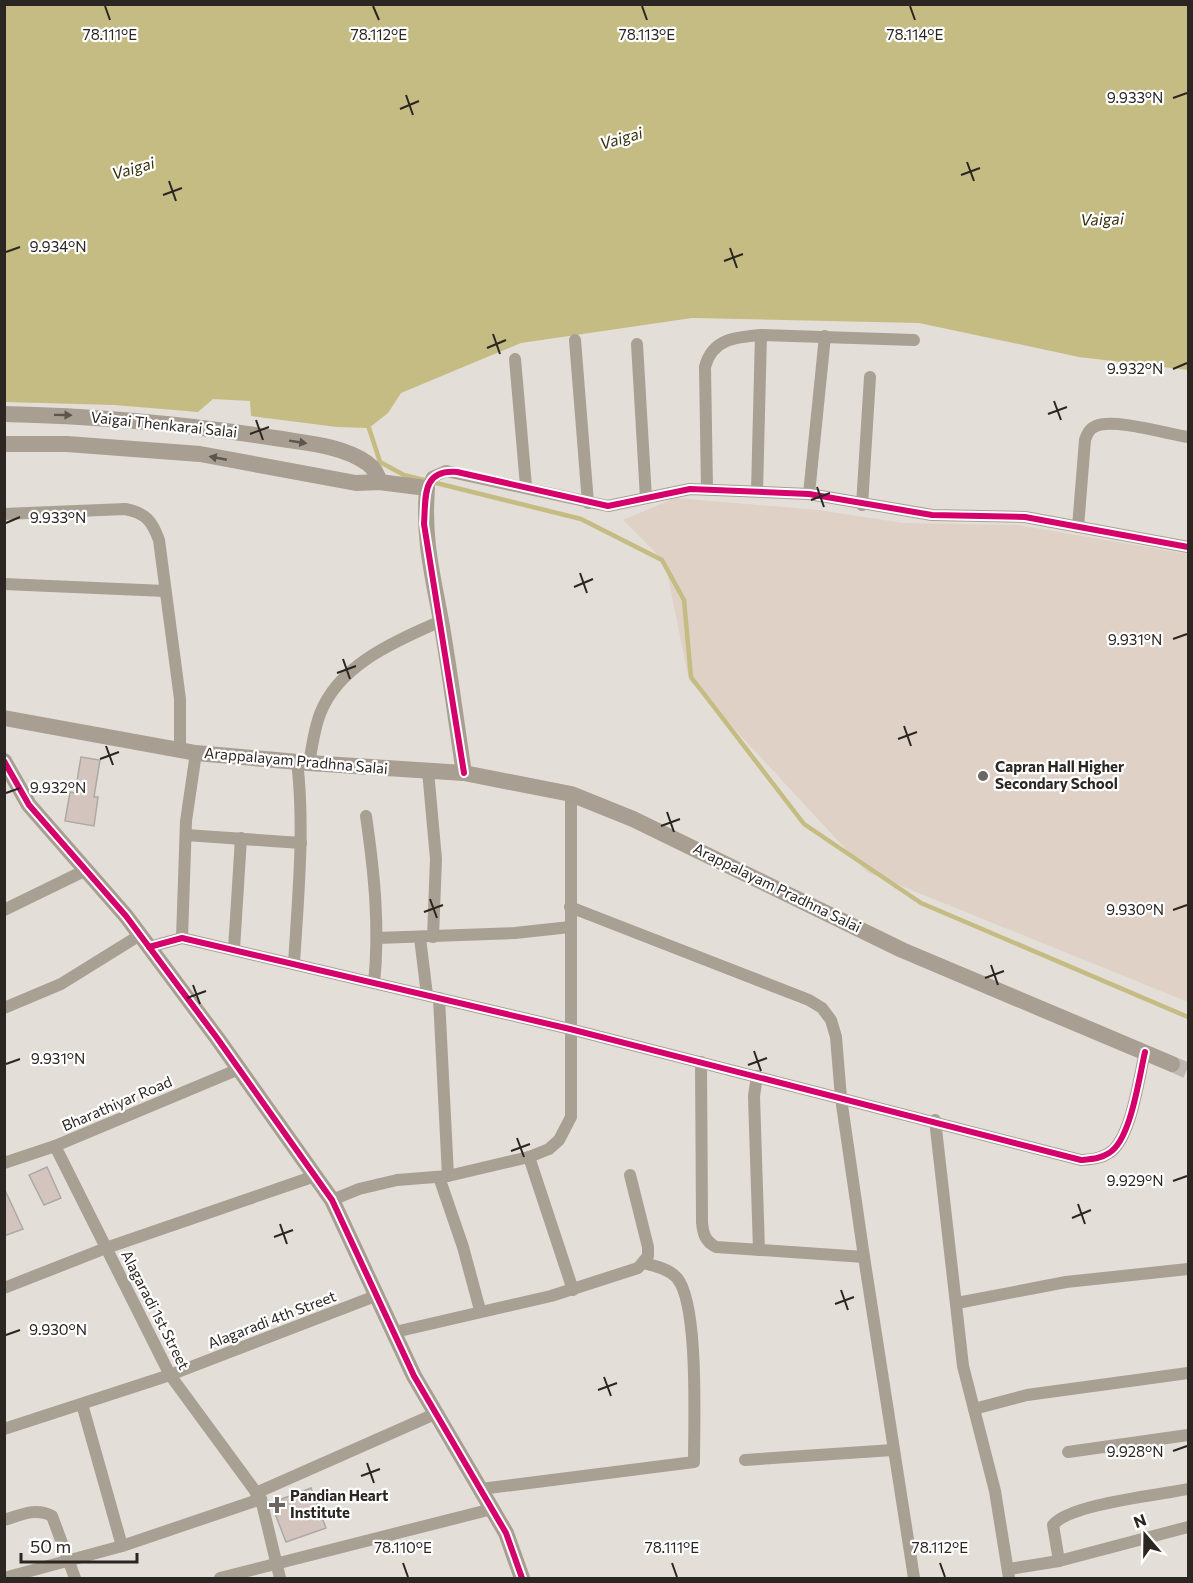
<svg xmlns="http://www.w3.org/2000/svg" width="1193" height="1583" font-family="Commissioner,sans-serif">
	<rect width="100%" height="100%" fill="#e4ded8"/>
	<polygon fill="#dfd1c6" points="675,498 818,510 903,523 1018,525 1188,554 1188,1002 867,872 689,680 665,562 623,520"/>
	<polygon fill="#c4bc82" points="5,5 1188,5 1188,370 1079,357 919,323 692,318 521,343 401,393 388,413 369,428 337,427 251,416 250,401 213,399 198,412 114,405 5,402"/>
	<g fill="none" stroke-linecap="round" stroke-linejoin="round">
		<polyline stroke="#c4bc82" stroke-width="4.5" points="369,428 380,462 404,475 581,519 662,560 684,600 691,677 804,824 921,903 1188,1017"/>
	</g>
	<g fill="#d3c5be" stroke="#aea8a5" stroke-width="1.5">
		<polygon points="81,757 100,760 94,797 98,797 94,826 65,821 70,792 75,793"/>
		<polygon points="47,1167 61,1198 44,1205 29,1175"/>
		<polygon points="4,1188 23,1229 4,1236"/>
		<polygon points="311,1488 326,1528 286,1542 271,1503"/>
	</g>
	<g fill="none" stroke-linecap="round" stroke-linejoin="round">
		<polyline stroke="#bfb9b4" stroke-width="16" stroke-dasharray="16 8" stroke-linecap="butt" points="1172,1064 1188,1071"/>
		<g stroke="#a8a093" stroke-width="12">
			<polyline points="575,340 588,503"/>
			<polyline points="637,344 646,498"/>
			<polyline points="515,359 526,486"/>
			<polyline points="427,488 432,477 446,471 608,506 690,489 809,494 932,515 1025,517 1188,547"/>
			<path d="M707,489L705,367C712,339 735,337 761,335L914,340"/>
			<polyline points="757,491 761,335"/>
			<polyline points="809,494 825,336"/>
			<polyline points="862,505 870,377"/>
			<path d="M4,514L125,509C146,513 152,521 159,540L180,699V749"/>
			<path d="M1078,527L1085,440C1087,434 1089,429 1096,426C1113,418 1168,434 1188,437"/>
			<polyline points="4,584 165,591"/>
			<path d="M309,763C312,748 314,729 320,714C339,664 396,641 441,621"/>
			<polyline points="428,771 436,859 433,937"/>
			<path d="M366,816C374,871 380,928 374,983"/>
			<polyline points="186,835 301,843"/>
			<polyline points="570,907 809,1000 822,1008 831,1020 836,1037 841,1098 864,1257 914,1578"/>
			<polyline points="4,910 86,870"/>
			<polyline points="182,938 186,821 196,753"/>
			<polyline points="377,938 515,933 570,927"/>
			<polyline points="420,938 427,995"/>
			<path d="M149,947L182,938L570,1029L1081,1160C1091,1159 1100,1159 1109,1153C1131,1140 1139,1077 1145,1052"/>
			<polyline points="234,949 241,838"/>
			<path d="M294,964C298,896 305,828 297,761"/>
			<polyline points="439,998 448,1176"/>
			<polyline points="4,1008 61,984 140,935"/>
			<path d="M701,1062L702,1222C703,1234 705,1241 716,1247L864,1257"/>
			<polyline points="757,1076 754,1096 759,1250"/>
			<polyline points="935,1120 963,1366 995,1491 1009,1578"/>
			<polyline points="55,1146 170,1375 261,1499 280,1578"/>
			<polyline points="529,1157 573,1290"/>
			<polyline points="4,1163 55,1146 239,1069"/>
			<polyline points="439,1177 463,1247 480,1310"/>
			<polyline points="332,1200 359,1189 397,1180 448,1176 529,1157 549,1149 559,1140 571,1117 571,794"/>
			<polyline points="4,1288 106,1248 315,1176"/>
			<polyline points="957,1303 1066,1282 1188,1269"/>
			<polyline points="395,1332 551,1296 638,1268 648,1256 648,1247 630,1175"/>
			<polyline points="82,1404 122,1546"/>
			<polyline points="974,1409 1027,1395 1188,1373"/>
			<polyline points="4,1429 170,1375 378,1295"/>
			<polyline points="1068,1452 1188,1435"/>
			<polyline points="745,1460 893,1450"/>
			<path d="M481,1489L694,1462C694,1424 699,1304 677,1278C669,1269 655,1266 644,1263"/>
			<polyline points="256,1493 437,1413"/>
			<path d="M4,1520C21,1515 36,1507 52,1516L75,1578"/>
			<path d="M1059,1561L1053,1525C1069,1504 1160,1495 1188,1489"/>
			<polyline points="1009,1569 1059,1561 1188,1527"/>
			<polyline points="4,1578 122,1546 261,1499"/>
			<polyline points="220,1578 492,1509"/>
		</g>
		<g stroke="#a89e92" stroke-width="16">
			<path d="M4,414C95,416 185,424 275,438C305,443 342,445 367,463C374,468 378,474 379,482"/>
			<path d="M4,444H67L200,454L356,483L379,482L427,488C423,539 432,572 441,621C450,672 456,722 464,773"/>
			<polyline points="4,718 196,753 309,763 464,773 571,794 633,819 902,950 1172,1064"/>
			<polyline points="4,761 29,805 126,916 217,1038 332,1200 414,1376 506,1533 522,1578"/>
		</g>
		<defs>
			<g id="cycleway">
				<polyline points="4,761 29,805 126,916 217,1038 332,1200 414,1376 506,1533 522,1578"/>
				<path d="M464,773L424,524C426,498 421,469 457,472L608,506L690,489L809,494L932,515L1025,517L1188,547"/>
				<path d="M149,947L182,938L570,1029L1081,1160C1091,1159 1100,1159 1109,1153C1131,1140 1139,1077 1145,1052"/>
			</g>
		</defs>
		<use href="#cycleway" stroke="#fff" stroke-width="10"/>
		<use href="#cycleway" stroke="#d6006c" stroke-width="6"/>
	</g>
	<defs><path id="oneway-solid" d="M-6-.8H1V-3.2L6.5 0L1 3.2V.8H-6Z" transform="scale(1.5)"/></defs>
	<g fill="#5d564f">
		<use href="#oneway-solid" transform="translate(63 415) rotate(1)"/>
		<use href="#oneway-solid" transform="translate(298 442) rotate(9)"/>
		<use href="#oneway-solid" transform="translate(218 458) rotate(-169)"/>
	</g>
	<path fill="none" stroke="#2b2622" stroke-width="2" d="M105,6L110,20M373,6L379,20M642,6L647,20M910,6L915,20M406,95L413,115M1173,98L1187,93M400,109L419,101M967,162L974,181M961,175L980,168M169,181L176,201M163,195L182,188M730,248L737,268M6,252L20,247M724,261L743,254M493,334L500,354M487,348L506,340M1173,369L1187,363M1054,401L1061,420M1048,414L1067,407M256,420L263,440M250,434L269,427M817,487L824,507M811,500L830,493M6,523L20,517M580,573L587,593M574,587L593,579M1173,639L1187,634M343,659L350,679M337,673L356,666M904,726L911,746M898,739L917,732M106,746L113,765M100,759L119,752M6,793L20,788M667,812L674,832M661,826L680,819M430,899L437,918M1173,910L1187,905M424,912L443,905M991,965L998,985M985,978L1004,971M193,985L200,1004M187,998L206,991M754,1051L761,1071M6,1064L20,1059M748,1065L767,1058M517,1138L524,1157M511,1151L530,1144M1173,1181L1187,1176M1078,1204L1085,1224M1072,1218L1091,1210M280,1224L287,1244M274,1237L293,1230M841,1290L848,1310M835,1304L854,1297M6,1335L20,1330M604,1377L611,1396M598,1390L617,1383M1173,1451L1187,1446M367,1463L374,1483M361,1476L380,1469M403,1563L408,1577M672,1563L677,1577M940,1563L945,1577"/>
	<g fill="#6c6662" stroke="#fff" stroke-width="2">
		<circle cx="983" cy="776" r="6"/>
		<path d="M274 1496h6v6h6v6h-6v6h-6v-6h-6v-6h6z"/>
	</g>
	<g text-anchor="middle" stroke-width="4.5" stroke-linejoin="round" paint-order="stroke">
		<g font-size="15" fill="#2b2622" stroke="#fff">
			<text transform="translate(164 425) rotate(6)" y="5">Vaigai Thenkarai Salai</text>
			<text transform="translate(296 761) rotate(5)" y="5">Arappalayam Pradhna Salai</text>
			<text transform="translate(777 888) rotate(26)" y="5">Arappalayam Pradhna Salai</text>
			<text transform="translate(117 1104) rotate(-23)" y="5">Bharathiyar Road</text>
			<text transform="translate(155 1310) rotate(63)" y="5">Alagaradi 1st Street</text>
			<text transform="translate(272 1320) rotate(-21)" y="5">Alagaradi 4th Street</text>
		</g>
		<g font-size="15" font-weight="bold" fill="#2b2622" stroke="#fff" text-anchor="start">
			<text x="995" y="772">Capran Hall Higher<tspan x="995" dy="17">Secondary School</tspan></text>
			<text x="290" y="1501">Pandian Heart<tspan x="290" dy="17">Institute</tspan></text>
		</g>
		<g font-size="16" font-style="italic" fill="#37330f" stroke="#fff">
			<text transform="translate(621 138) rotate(-16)" y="6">Vaigai</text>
			<text transform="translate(133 168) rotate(-16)" y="6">Vaigai</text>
			<text transform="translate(1102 219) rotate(-2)" y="6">Vaigai</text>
		</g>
	</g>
	<g font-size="15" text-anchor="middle" fill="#2b2622" stroke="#fff" stroke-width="4.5" stroke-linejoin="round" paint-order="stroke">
		<text x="110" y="40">78.111°E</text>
		<text x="647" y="40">78.113°E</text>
		<text x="379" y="40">78.112°E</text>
		<text x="915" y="40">78.114°E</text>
		<text x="1135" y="103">9.933°N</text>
		<text x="58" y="252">9.934°N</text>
		<text x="1135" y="374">9.932°N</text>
		<text x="58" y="523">9.933°N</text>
		<text x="1135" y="645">9.931°N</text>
		<text x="58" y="793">9.932°N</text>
		<text x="1135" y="915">9.930°N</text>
		<text x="58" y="1064">9.931°N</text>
		<text x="1135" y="1186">9.929°N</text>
		<text x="58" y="1335">9.930°N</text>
		<text x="1135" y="1457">9.928°N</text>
		<text x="403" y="1553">78.110°E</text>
		<text x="672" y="1553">78.111°E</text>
		<text x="940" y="1553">78.112°E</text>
	</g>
	<rect width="1193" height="1583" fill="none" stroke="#2b2622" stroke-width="12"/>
	<g transform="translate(1145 1535) rotate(340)" stroke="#ffffff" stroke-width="4.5" paint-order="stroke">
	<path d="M0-4.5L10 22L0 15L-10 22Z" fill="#2b2622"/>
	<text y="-9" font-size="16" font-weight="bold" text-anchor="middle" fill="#2b2622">N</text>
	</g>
	<path d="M21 1553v9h116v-9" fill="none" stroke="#2b2622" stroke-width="3"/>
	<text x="30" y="1553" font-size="18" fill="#2b2622" stroke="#ffffff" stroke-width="4.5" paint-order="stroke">50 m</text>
</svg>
